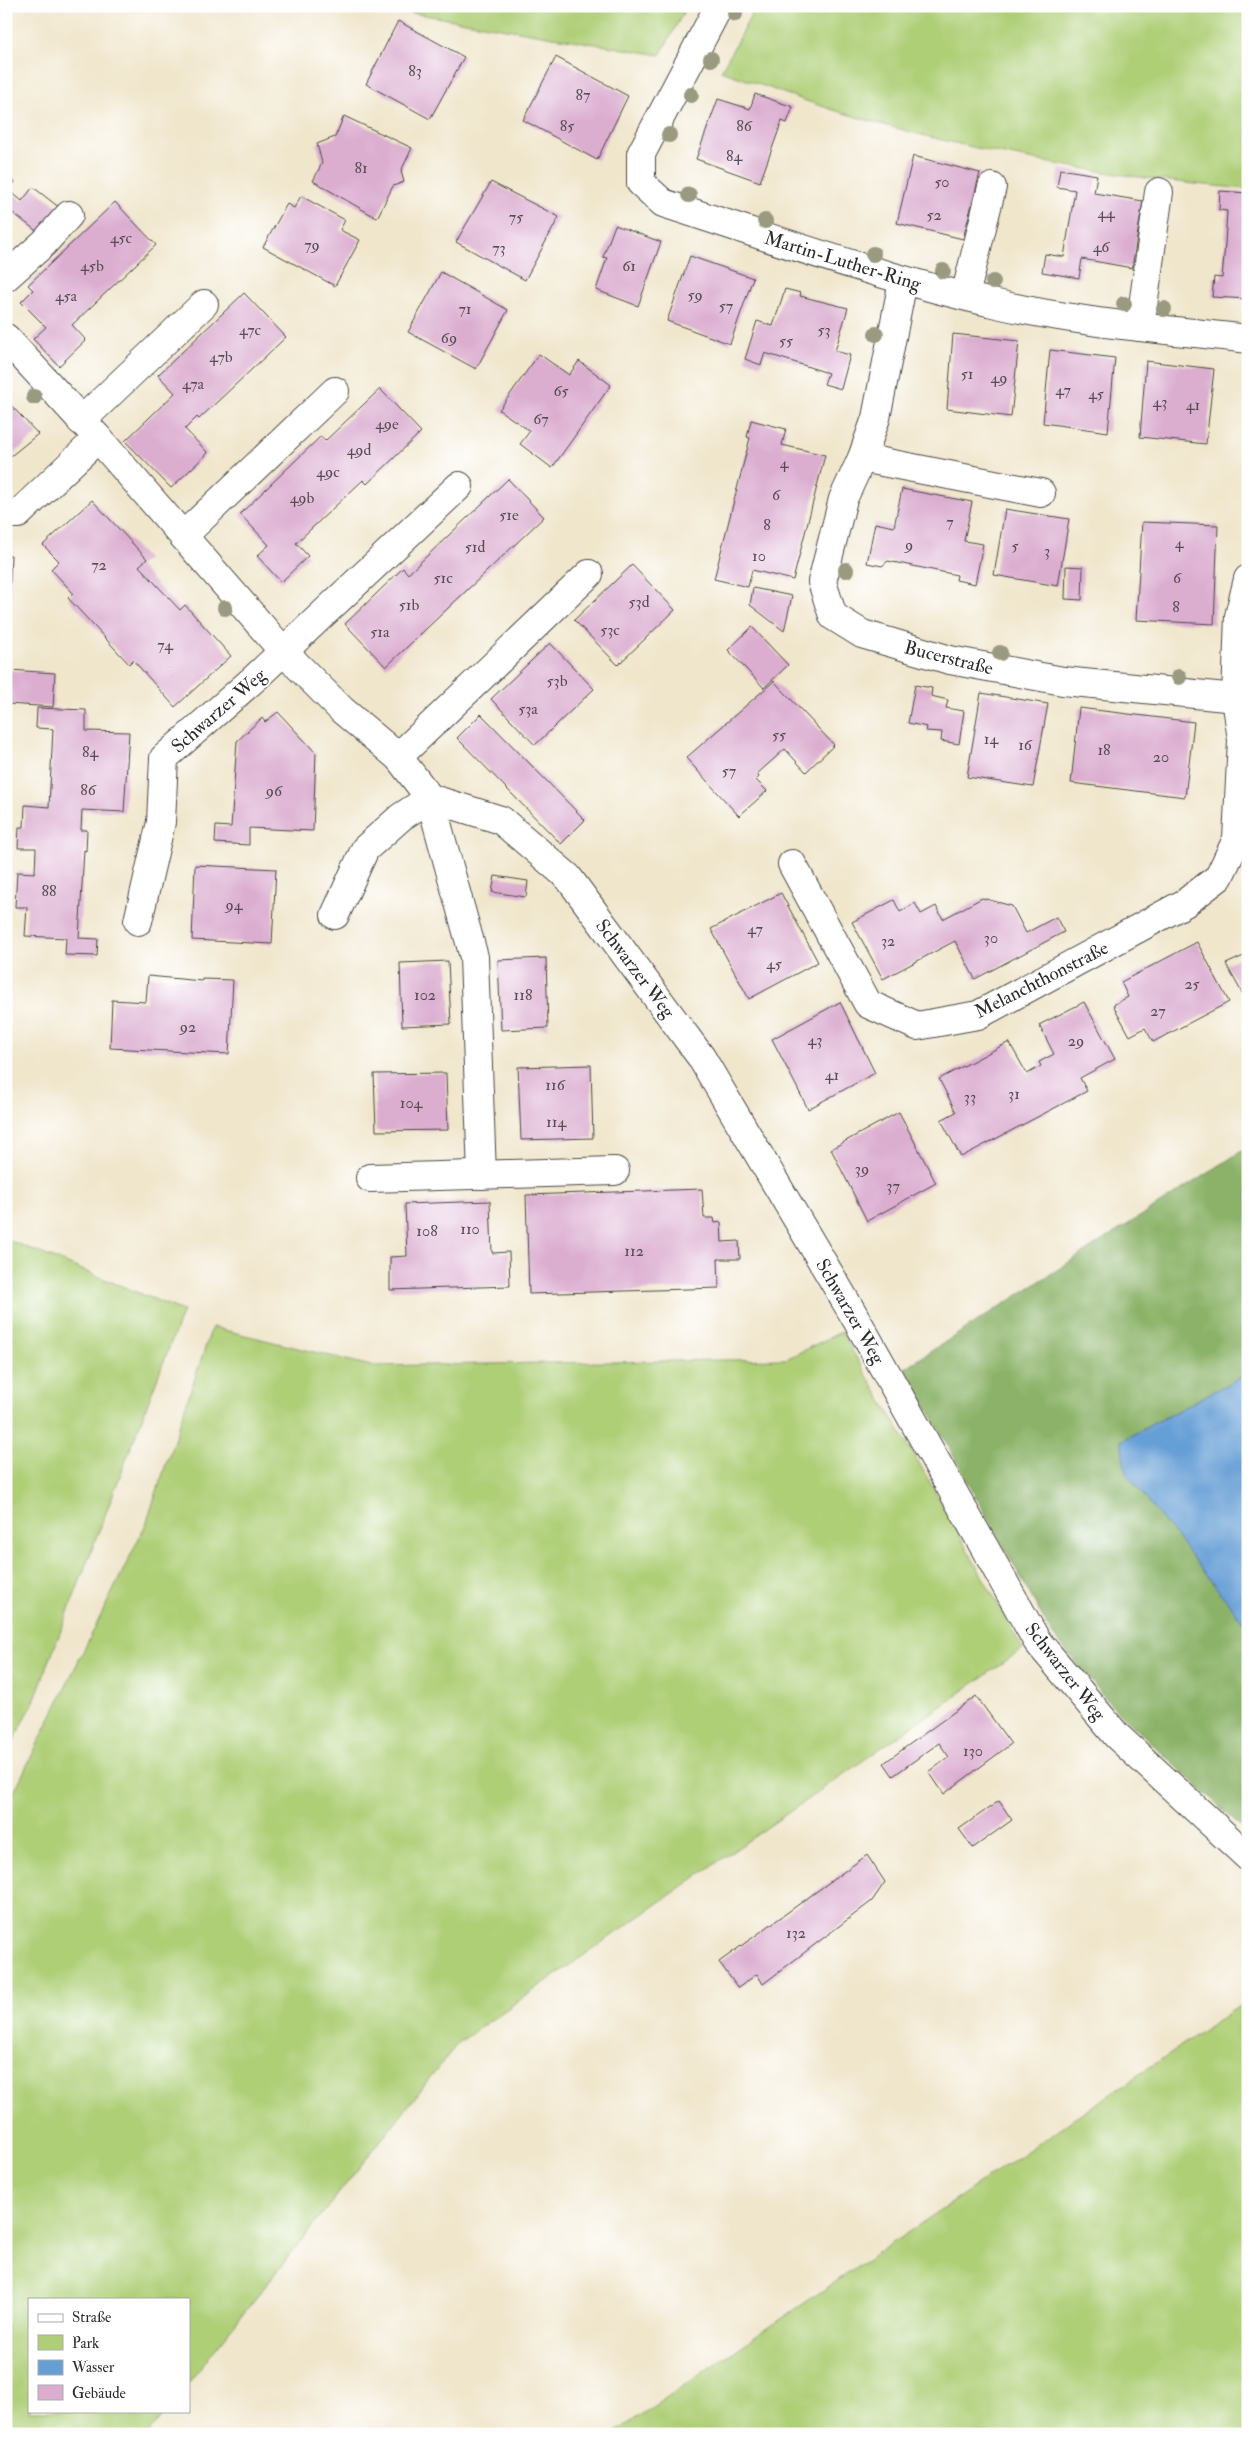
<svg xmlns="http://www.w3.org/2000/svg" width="1254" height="2440" font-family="'IM FELL Double Pica',serif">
	<rect width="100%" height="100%" fill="#fff"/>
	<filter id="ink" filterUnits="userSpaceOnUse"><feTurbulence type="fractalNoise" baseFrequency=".02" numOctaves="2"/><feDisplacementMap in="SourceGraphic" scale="10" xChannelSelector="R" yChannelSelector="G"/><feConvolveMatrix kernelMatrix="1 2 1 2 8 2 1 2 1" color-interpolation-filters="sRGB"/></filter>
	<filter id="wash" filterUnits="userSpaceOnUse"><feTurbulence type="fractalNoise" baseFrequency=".0096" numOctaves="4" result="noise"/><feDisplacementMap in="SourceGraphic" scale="20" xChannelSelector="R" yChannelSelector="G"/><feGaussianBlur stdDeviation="1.12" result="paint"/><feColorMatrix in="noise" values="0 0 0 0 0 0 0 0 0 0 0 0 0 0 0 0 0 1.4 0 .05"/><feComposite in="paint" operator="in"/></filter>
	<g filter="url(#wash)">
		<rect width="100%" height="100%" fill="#f0e6cc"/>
		<g fill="#afcf77" stroke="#6d7d51">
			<polygon points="371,6 687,6 660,55"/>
			<path d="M756,6H1248V189C1115,178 981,154 853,116C809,103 765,86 721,71Z"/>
			<polygon points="6,1239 183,1311 34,1701 6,1756"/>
			<polygon points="212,1327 371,1366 786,1359 841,1332 919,1463 1023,1649 458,2043 189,2382 189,2299 29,2299 29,2411 166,2411 148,2434 6,2434 6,1808 146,1524"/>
			<polygon points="1248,2000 1248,2434 613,2434"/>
		</g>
		<polygon fill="#8bb268" stroke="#5b6e4a" points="1248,1147 1248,1373 1121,1441 1127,1473 1248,1628 1248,1833 1113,1707 1052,1634 905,1368"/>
		<polygon fill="#669fd5" stroke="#486580" points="1248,1373 1248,1628 1126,1473 1121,1441"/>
		<g id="blocks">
			<g fill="#dbaed0">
				<polygon points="398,21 464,57 430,119 366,84"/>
				<polygon points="556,57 628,96 597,160 523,120"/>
				<polygon points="755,94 793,107 787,123 782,121 760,182 696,159 718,99 750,109"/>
				<polygon points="344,116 412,148 401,171 404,182 393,186 377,218 313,181 322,163 317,144 335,137"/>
				<polygon points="913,156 980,173 963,239 897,223"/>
				<polygon points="1060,169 1097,175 1094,193 1143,201 1132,268 1082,259 1079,278 1042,272 1045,254 1064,257 1075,190 1057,187"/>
				<polygon points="6,174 15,182 9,190 22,201 33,187 60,208 39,233 13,213 6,221"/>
				<polygon points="491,182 559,217 525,280 456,242"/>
				<polygon points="1220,191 1248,193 1248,299 1212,297 1214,277 1222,278 1225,244 1227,211 1219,210"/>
				<polygon points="301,196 345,220 340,230 360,240 335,286 263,247 287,204 294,208"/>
				<polygon points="115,202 156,245 72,325 86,340 59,366 33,339 46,327 21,302 33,290 28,285"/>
				<polygon points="615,225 661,242 638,306 596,290 607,258 603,257"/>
				<polygon points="690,256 753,278 730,344 667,321"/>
				<polygon points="441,272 508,310 476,369 408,332"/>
				<polygon points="785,289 801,293 800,296 848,308 835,351 850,355 841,389 824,384 828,373 765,353 761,365 745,359 757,321 773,326"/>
				<polygon points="244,293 286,337 199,419 197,417 185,429 208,453 171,488 125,441 175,393 158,375"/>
				<polygon points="953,334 1019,341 1011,417 947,409"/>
				<polygon points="1050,350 1115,358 1108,432 1043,423"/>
				<polygon points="539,354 569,375 579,361 611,385 552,468 520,444 530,431 499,410"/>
				<polygon points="1146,361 1214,369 1206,444 1140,437"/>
				<polygon points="380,389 421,432 367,484 363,480 296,543 308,556 281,582 257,556 269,545 240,514 321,436 325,441"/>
				<polygon points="6,400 38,434 6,460"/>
				<polygon points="751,420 786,429 782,445 825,455 793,580 752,570 748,587 714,579 750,438 747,437"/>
				<polygon points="508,479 544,517 386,667 345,624 403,568 408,574"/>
				<polygon points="902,489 972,502 964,541 983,544 975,584 956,580 957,575 888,561 882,566 867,563 875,523 894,527"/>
				<polygon points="92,500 147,559 139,566 180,610 185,605 231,656 175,707 133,660 129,664 68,598 73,593 51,569 59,561 43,545"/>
				<polygon points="1005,509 1069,519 1058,586 994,575"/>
				<polygon points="1142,522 1218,525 1214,624 1136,620"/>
				<polygon points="11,555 8,633 6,633 6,556"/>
				<polygon points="632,565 675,610 618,665 574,620"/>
				<polygon points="1066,566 1083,567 1082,600 1065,599"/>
				<polygon points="753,588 792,596 784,631 750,605"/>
				<polygon points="752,627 788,665 764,688 728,650"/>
				<polygon points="550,643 594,689 535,745 491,699"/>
				<polygon points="9,670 55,673 53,707 8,704"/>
				<polygon points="774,681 834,745 806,772 785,749 757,774 759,777 756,780 767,791 739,816 686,758"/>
				<polygon points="915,685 932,688 931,696 948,700 946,708 964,711 959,744 941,741 942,732 926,731 927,727 908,723"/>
				<polygon points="981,693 1048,704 1033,787 967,777"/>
				<polygon points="37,708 86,710 86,731 129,732 124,812 82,810 81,830 87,830 86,851 84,850 79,938 98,939 97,956 65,955 66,938 25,936 27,907 15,907 17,872 35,873 36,848 18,848 19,827 24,827 25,805 49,807 53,729 36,728"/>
				<polygon points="1079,708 1194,722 1185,797 1071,783"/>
				<polygon points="278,712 316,753 313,831 249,828 249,845 215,843 216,826 231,827 237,741 262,718 265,722"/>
				<polygon points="481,714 585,820 561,844 457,738"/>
				<polygon points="195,865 276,869 272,944 192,940"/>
				<polygon points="495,876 528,881 526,897 492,892"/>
				<polygon points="781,893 818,962 749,999 711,929"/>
				<polygon points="982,898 1012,906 1026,933 1056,917 1064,932 975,979 955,941 883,979 852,922 894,900 900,912 915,903 921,914 936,906 943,919"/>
				<polygon points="1197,942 1229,1002 1153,1042 1145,1028 1130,1036 1113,1005 1128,997 1121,982"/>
				<polygon points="1248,954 1248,990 1242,993 1226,964"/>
				<polygon points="546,958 548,1028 501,1030 498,960"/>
				<polygon points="448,961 451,1024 402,1026 400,963"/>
				<polygon points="148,976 202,981 202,979 233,980 229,1054 110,1048 112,1000 146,1002"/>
				<polygon points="840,1002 875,1073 808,1109 772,1039"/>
				<polygon points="1084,1002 1115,1059 1080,1078 1087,1091 961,1157 941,1120 956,1112 939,1079 1009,1042 1027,1074 1041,1066 1039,1062 1054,1054 1039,1025"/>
				<polygon points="591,1065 593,1138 521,1140 518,1067"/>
				<polygon points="446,1073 448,1130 376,1131 374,1074"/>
				<polygon points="899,1112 936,1183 867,1221 831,1149"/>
				<polygon points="702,1189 704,1218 714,1218 715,1223 721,1222 722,1242 739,1241 740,1259 718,1259 719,1288 529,1294 526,1195"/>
				<polygon points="490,1201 492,1253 509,1252 510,1286 390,1290 390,1257 407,1256 405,1204"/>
				<polygon points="976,1696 1011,1744 944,1794 929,1772 949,1757 939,1743 893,1776 884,1763"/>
				<polygon points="999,1801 1012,1820 973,1848 959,1829"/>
				<polygon points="867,1855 885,1882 872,1901 763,1984 757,1974 738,1988 719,1962"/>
			</g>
		</g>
	</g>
	<g filter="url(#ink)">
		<use href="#blocks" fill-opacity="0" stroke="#494743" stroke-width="1"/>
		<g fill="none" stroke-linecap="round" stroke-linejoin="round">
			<defs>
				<g id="minor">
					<path d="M719,6L641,154V183L663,203C774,239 883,278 997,304C1079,323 1164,329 1248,339"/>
					<polyline points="6,277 44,243 69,215"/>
					<polyline points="903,281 876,418 862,458 1041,493"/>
					<polyline points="965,296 992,187"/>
					<polyline points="1140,327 1159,192"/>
					<polyline points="6,338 98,438 283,651 342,710 398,757 430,798 501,820 568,877 701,1057 855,1317 1037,1641 1117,1736 1248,1857"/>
					<polyline points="81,421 204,304"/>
					<polyline points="862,458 843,499 822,582 833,616 862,634 950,660 1063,681 1236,698"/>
					<polyline points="6,514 18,514 98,438"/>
					<polyline points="183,536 335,391"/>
					<polyline points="398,757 589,574"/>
					<polyline points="792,864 868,1004 917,1026 978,1015 1185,903 1219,877 1237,839 1242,740 1236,698 1239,616 1248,579"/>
					<polyline points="335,915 365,849 401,817 430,798 474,957 482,1175"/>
					<polyline points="138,921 161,822 164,758 256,677 459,486"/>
					<polyline points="370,1178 615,1171"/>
				</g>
			</defs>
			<use href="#minor" stroke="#494743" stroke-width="30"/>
			<use href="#minor" stroke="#fff" stroke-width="28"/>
		</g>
		<g fill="#9a9a80">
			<circle cx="735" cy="14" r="8"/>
			<circle cx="711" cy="59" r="8"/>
			<circle cx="691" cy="95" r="8"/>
			<circle cx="669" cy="135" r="8"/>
			<circle cx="689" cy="195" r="8"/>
			<circle cx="765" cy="221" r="8"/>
			<circle cx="873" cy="254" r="8"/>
			<circle cx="943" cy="271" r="8"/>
			<circle cx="993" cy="282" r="8"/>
			<circle cx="1124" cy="304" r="8"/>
			<circle cx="1164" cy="309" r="8"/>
			<circle cx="876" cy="334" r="8"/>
			<circle cx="34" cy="397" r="8"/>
			<circle cx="846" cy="570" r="8"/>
			<circle cx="225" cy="608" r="8"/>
			<circle cx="1000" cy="653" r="8"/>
			<circle cx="1179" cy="677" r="8"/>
		</g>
	</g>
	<g text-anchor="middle" stroke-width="4" stroke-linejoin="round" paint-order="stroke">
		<g font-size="16" fill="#574c54">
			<text x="415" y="76">83</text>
			<text x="583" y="100">87</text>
			<text x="567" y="131">85</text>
			<text x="744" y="131">86</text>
			<text x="734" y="161">84</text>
			<text x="361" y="173">81</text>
			<text x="942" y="187">50</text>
			<text x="1106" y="218">44</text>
			<text x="934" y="220">52</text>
			<text x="516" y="222">75</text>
			<text x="121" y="243">45c</text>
			<text x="312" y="250">79</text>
			<text x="1101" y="252">46</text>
			<text x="499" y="253">73</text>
			<text x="92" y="271">45b</text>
			<text x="629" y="271">61</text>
			<text x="695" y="300">59</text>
			<text x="66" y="301">45a</text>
			<text x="726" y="311">57</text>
			<text x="465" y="314">71</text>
			<text x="250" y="335">47c</text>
			<text x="824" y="335">53</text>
			<text x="449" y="343">69</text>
			<text x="786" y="346">55</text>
			<text x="221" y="362">47b</text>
			<text x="967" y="379">51</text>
			<text x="999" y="383">49</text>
			<text x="193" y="389">47a</text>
			<text x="1063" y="395">47</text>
			<text x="561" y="396">65</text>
			<text x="1096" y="399">45</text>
			<text x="1160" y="407">43</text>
			<text x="1193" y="410">41</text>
			<text x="541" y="424">67</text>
			<text x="387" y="429">49e</text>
			<text x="359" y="455">49d</text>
			<text x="784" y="468">4</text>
			<text x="328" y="477">49c</text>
			<text x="776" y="500">6</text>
			<text x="302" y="503">49b</text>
			<text x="509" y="520">51e</text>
			<text x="950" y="527">7</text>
			<text x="767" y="530">8</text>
			<text x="1179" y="548">4</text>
			<text x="909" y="550">9</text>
			<text x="1015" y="551">5</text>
			<text x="475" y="552">51d</text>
			<text x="1047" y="556">3</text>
			<text x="759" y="561">10</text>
			<text x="99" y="570">72</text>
			<text x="443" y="583">51c</text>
			<text x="1177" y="583">6</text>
			<text x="639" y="607">53d</text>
			<text x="409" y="610">51b</text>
			<text x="1176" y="612">8</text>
			<text x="610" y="635">53c</text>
			<text x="380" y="637">51a</text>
			<text x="165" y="650">74</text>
			<text x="557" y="686">53b</text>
			<text x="528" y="714">53a</text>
			<text x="779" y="740">55</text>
			<text x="991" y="744">14</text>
			<text x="1025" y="750">16</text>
			<text x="1104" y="755">18</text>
			<text x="90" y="757">84</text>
			<text x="1161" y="762">20</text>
			<text x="729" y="776">57</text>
			<text x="88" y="795">86</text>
			<text x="274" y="796">96</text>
			<text x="49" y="896">88</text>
			<text x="234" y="910">94</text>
			<text x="755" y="934">47</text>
			<text x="991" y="943">30</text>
			<text x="888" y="946">32</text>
			<text x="774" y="969">45</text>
			<text x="1192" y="989">25</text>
			<text x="425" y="1000">102</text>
			<text x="523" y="1000">118</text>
			<text x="1158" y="1016">27</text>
			<text x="188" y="1032">92</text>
			<text x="815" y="1045">43</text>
			<text x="1076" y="1046">29</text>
			<text x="832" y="1080">41</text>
			<text x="555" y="1090">116</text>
			<text x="1014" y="1099">31</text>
			<text x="970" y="1102">33</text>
			<text x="411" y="1108">104</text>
			<text x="556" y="1127">114</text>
			<text x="862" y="1174">39</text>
			<text x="893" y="1191">37</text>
			<text x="470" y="1234">110</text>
			<text x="427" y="1236">108</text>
			<text x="634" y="1256">112</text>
			<text x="973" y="1756">130</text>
			<text x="796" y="1938">132</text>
		</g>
		<g font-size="19" fill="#2b2b2b" stroke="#fff">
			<text transform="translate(843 260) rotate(17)" y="7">Martin-Luther-Ring</text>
			<text transform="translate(949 657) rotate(14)" y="7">Bucerstraße</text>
			<text transform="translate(218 710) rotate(-41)" y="7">Schwarzer Weg</text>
			<text transform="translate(636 968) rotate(53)" y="7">Schwarzer Weg</text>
			<text transform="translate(1041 979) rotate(-27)" y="7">Melanchthonstraße</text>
			<text transform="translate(851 1311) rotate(60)" y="7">Schwarzer Weg</text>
			<text transform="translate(1066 1671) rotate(52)" y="7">Schwarzer Weg</text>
		</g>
	</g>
	<rect width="1254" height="2440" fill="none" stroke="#fff" stroke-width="25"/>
	<rect x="28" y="2298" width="162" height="115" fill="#ffffff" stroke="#aaaaaa"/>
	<rect x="38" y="2314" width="25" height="8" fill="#ffffff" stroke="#aaaaaa"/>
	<text x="72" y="2322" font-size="15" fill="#2b2b2b">Straße</text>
	<rect x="38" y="2335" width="25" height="15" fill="#afcf77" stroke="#aaaaaa"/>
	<text x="72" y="2348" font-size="15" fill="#2b2b2b">Park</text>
	<rect x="38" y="2360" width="25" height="15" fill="#669fd5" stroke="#aaaaaa"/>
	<text x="72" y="2372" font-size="15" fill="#2b2b2b">Wasser</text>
	<rect x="38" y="2385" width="25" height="15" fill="#dbaed0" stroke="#aaaaaa"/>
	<text x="72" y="2398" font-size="15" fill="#2b2b2b">Gebäude</text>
</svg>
